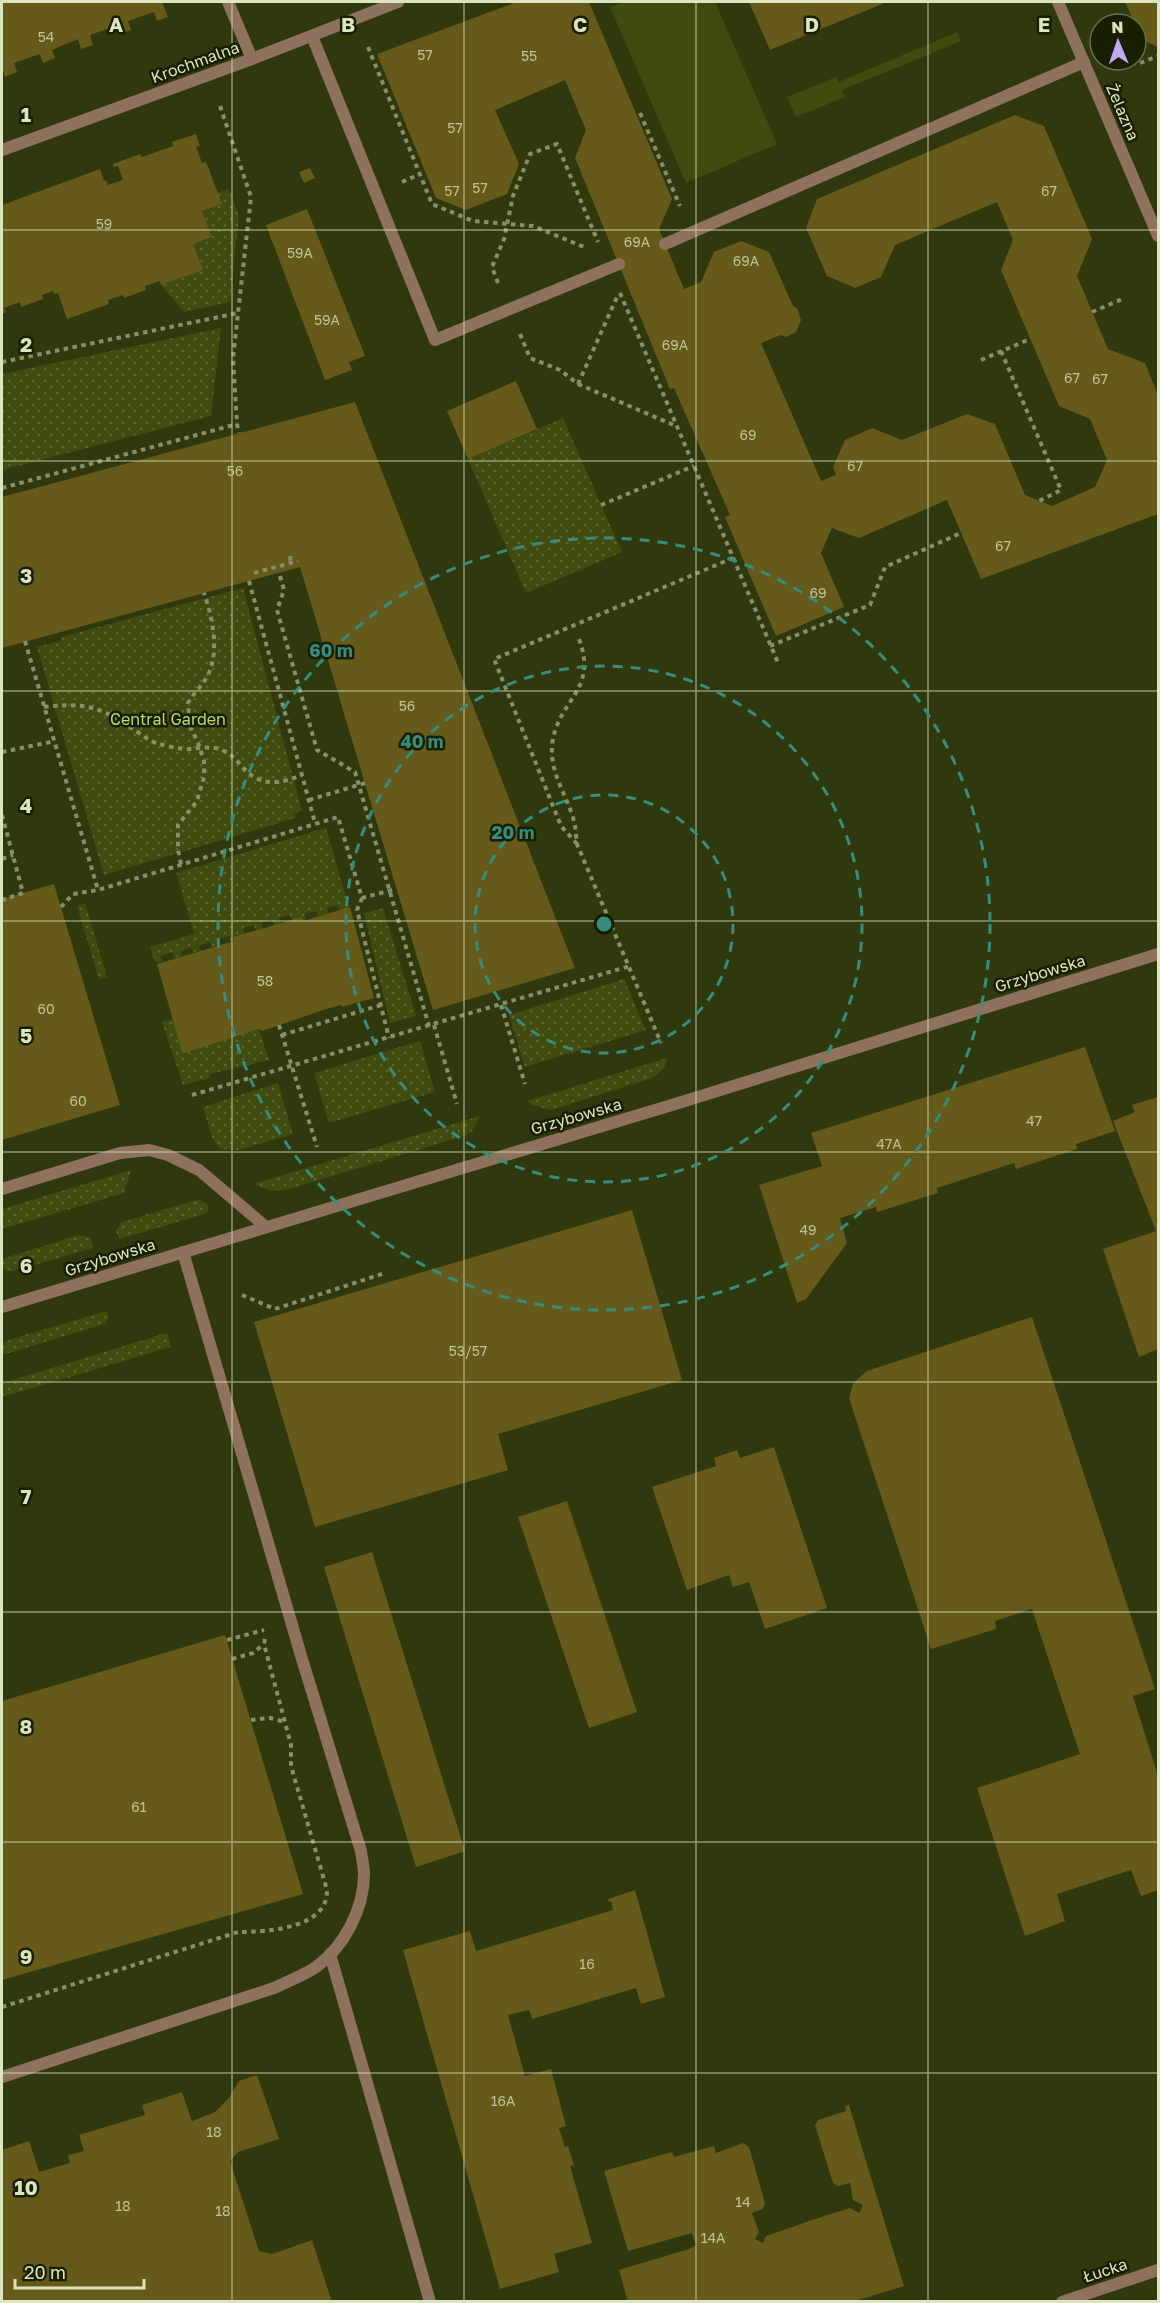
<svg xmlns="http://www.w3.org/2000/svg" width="1160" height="2303" font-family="'Golos Text',sans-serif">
	<defs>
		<pattern id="green-dots" width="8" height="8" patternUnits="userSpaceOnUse" patternTransform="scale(1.5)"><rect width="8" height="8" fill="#404b0f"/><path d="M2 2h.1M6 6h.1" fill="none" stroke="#5b6530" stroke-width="1.8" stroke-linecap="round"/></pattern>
	</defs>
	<rect width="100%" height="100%" fill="#30380e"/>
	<g fill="url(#green-dots)">
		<polygon points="229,189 239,216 230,302 184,312 161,285 202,270 193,244 212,237 202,211 221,204 217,193"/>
		<polygon points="221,328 211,416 2,470 2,374"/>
		<polygon points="563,418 622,552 526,593 468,459"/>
		<polygon points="243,588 302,811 295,813 295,818 104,875 37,647 62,640 61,637"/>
		<polygon points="326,828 349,907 340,911 338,905 327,908 328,914 318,916 316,911 305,914 306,920 292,920 290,915 279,918 281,924 274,925 272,920 261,923 263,929 256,931 254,925 243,928 244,934 231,942 229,936 218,939 219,945 212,947 210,942 199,945 201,951 193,952 191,948 181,951 182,956 174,958 173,952 161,956 163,961 155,962 150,947 194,934 176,873"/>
		<polygon points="85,903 107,977 99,979 77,906"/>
		<polygon points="383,908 416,1016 390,1023 364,913"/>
		<polygon points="624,979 646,1030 525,1067 509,1015"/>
		<polygon points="173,1019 185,1053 259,1029 269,1060 210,1074 210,1078 183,1085 162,1022"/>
		<polygon points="420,1041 435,1092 329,1123 314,1073"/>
		<path d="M667,1058C666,1068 660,1073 652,1078L551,1110L532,1105L527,1101Z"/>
		<polygon points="278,1083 293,1134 239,1150 220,1149 213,1140 203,1107"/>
		<polygon points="480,1116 472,1131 464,1136 286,1190 271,1191 253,1184"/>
		<polygon points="131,1170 124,1193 2,1229 2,1209"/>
		<polygon points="200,1199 209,1206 208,1212 205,1214 119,1239 116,1231 122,1222"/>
		<polygon points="78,1235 91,1238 93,1248 13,1271 7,1271 2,1268 2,1259"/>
		<polygon points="106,1311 109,1317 105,1324 2,1355 2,1342"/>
		<polygon points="167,1333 171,1347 2,1397 2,1383"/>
	</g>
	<g fill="#404b0f">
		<polygon points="624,2 715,2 777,144 686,183 610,7"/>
		<polygon points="957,32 961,41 842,90 845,97 796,117 787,97 836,77 839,82"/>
	</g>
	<g fill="#655a19">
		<polygon points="2,2 162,2 168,17 157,21 154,12 128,21 131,30 119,35 116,26 90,35 93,45 81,49 78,39 52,50 55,58 43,63 40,54 14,63 17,72 5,77 2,67"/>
		<polygon points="517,2 589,2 672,199 659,229 684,289 701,282 714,252 741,241 769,252 793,306 797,308 801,320 796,332 786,337 781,335 761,343 821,481 836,475 833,467 845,440 872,428 902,440 967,414 995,424 1025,495 1052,506 1095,487 1107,460 1090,419 1059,406 1001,270 1013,240 997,202 895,245 881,277 855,288 827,276 806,228 817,199 1015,115 1044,126 1092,239 1077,276 1108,349 1145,363 1158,395 1158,514 981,579 947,500 859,538 832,528 821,553 844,607 776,636 725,517 730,515 674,388 670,389 575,158 586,130 565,80 495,110 519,164 507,194 466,210 436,198 377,54"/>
		<polygon points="749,2 887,2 770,50"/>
		<polygon points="1125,2 1158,2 1158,47 1142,40"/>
		<polygon points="196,134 200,146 196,147 202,163 206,162 222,204 202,211 212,237 193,244 203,270 161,285 160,281 145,286 146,290 124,298 123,295 108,300 109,304 67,319 58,293 55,294 53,291 42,295 43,299 21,307 20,302 4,308 6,312 2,314 2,205 100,169 104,181 106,180 108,185 123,180 118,166 114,167 113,164 140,154 142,157 173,146 172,142"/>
		<polygon points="310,168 315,178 304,183 299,172"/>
		<polygon points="307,209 365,356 349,362 352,370 325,380 266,225"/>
		<polygon points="516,381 537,429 468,459 447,411"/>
		<polygon points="355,402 575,968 433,1010 300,567 2,648 2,497"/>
		<polygon points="54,884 120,1105 2,1140 2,899"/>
		<polygon points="350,907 374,998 342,1007 341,1005 326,1009 262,1031 259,1029 185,1053 182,1052 157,964 234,941 233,937 302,917 303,921"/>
		<polygon points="1085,1047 1115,1131 1076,1144 1077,1149 1016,1169 1014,1163 937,1188 938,1193 877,1212 876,1207 840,1218 847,1243 806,1299 797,1303 759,1185 822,1166 811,1133"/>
		<polygon points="1158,1097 1158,1349 1139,1357 1103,1249 1156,1231 1113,1121 1135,1112 1132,1105"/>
		<polygon points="632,1210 682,1380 498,1434 508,1470 315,1527 254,1322"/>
		<polygon points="1032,1317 1155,1689 1133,1696 1158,1776 1158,1890 1141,1896 1131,1870 1057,1894 1065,1921 1025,1936 977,1788 1080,1754 1032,1609 995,1621 996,1629 931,1649 849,1398 853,1383 867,1371"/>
		<polygon points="774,1447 827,1608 765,1629 749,1582 733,1587 729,1575 687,1590 652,1487 716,1466 714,1458 737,1450 740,1458"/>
		<polygon points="567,1501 637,1712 589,1728 518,1517"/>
		<polygon points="372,1552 465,1851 416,1867 324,1567"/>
		<polygon points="225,1635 303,1894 2,1980 2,1701"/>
		<polygon points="635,1890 665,1997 641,2004 636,1988 532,2019 529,2010 508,2015 525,2076 551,2069 566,2126 559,2128 565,2147 568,2146 574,2165 570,2166 592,2243 554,2254 559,2272 500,2289 403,1950 470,1931 476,1951 613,1910 611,1901 609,1902 608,1899"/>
		<polygon points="257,2075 279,2139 238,2152 230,2161 259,2251 272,2254 312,2240 332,2302 2,2302 2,2150 29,2141 39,2172 70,2163 68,2155 84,2151 79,2135 145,2115 142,2105 182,2092 192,2121 215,2112 229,2098 239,2081"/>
		<polygon points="849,2105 904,2286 852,2302 628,2302 619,2270 689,2249 696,2245 692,2233 628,2251 604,2171 672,2152 674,2157 714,2146 716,2153 743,2143 749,2147 765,2203 763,2209 752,2213 759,2232 755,2239 763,2243 766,2236 824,2216 850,2208 859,2213 863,2205 853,2200 850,2183 838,2186 833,2183 815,2125 818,2120 846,2111 845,2106"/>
	</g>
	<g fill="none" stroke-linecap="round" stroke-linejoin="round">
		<g stroke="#868f68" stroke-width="4" stroke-dasharray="4.5 4.5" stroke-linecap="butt">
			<polyline points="368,47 432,204 473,221 533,226 584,247"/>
			<polyline points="1140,63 1158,56"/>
			<polyline points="220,106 251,197 233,358 237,424 239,433"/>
			<polyline points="640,113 680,206"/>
			<polyline points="402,182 420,174"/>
			<polyline points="498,283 492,267 504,239 513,196 530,154 557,144 598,242"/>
			<polyline points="620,293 779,665"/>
			<polyline points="1092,312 1125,298"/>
			<polyline points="520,334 530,358 560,370 578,384 676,426"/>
			<polyline points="1001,351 1061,490 1039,501"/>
			<polyline points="981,360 1030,339"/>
			<polyline points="2,362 238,313"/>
			<polyline points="578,384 617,297"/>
			<polyline points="2,488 237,424"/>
			<polyline points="601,505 694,466"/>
			<polyline points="290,556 291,563"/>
			<polyline points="254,573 298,561"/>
			<polyline points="280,576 284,590 277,610 317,750 355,772 429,1026"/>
			<polyline points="249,581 315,823"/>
			<path d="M579,639C599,692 556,700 552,746C550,774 567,795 574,821C576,829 576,837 577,844L661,1043"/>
			<polyline points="25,641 98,890"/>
			<polyline points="770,646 870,605 885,567 961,533"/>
			<path d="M44,707C80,703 97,705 127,725C137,731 148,741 159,744C168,746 181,750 190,749C204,748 213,745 226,752C236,757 241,767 250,774C266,787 285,782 302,775"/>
			<polyline points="2,752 55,741"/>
			<polyline points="309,800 365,783"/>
			<polyline points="2,815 23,893 2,900"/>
			<polyline points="577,844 561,826 494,659 733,558"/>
			<polyline points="2,859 13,855"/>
			<path d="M181,864L178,850V825L197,801L204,777V761L198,743L190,726L188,703C193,694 200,688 205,680C221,656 213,619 204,593"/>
			<polyline points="362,898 357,910 389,1038"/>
			<polyline points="61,907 73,894 98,890 338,817 362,898 396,889"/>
			<polyline points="501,1005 525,1084"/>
			<polyline points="279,1025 317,1147"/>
			<polyline points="434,1025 457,1104"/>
			<polyline points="282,1035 381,1005"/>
			<polyline points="192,1095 630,966"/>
			<polyline points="242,1295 275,1309 382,1274"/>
			<polyline points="227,1640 264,1630"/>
			<polyline points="232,1659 253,1653 264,1644"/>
			<polyline points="251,1720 270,1718 285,1722"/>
			<path d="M2,2007L238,1932C266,1932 328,1929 327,1890L291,1766V1745L264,1644L265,1639"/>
		</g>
		<g stroke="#8e725d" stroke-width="12">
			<polyline points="312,36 435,340 619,264"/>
			<polyline points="665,244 1084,62"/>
			<polyline points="330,1954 430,2302"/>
			<path d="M2,2077L274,1988C288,1981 303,1976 316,1967C344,1947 364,1909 364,1874C364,1867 362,1859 361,1851L302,1659L183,1252"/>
		</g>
		<g stroke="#8e725d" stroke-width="12">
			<polyline points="228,2 252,59"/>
			<polyline points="2,150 252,59 398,2"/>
			<polyline points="2,1189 120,1153 149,1150 168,1155 199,1170 266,1227"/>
			<polyline points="1062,2302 1158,2270"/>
		</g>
		<g stroke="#8e725d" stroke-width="12">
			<polyline points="1058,2 1158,236"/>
			<polyline points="2,1307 685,1101 1158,954"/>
		</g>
	</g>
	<path fill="none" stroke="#dbe5bf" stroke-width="1.5" stroke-opacity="0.55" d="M232,2V2302M464,2V2302M696,2V2302M928,2V2302M2,230H1158M2,461H1158M2,691H1158M2,921H1158M2,1152H1158M2,1382H1158M2,1612H1158M2,1842H1158M2,2073H1158"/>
	<g fill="none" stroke="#388c7e" stroke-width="3" stroke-dasharray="10 8">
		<circle cx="604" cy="924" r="129"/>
		<circle cx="604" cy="924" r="258"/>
		<circle cx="604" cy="924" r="386"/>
	</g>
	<g text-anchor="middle" stroke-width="5" stroke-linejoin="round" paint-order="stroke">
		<g font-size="14" fill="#bec296">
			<text x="46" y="42">54</text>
			<text x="425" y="60">57</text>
			<text x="529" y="61">55</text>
			<text x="455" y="133">57</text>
			<text x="480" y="193">57</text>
			<text x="452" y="196">57</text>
			<text x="1049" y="196">67</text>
			<text x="104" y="229">59</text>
			<text x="637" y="247">69A</text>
			<text x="300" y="258">59A</text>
			<text x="746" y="266">69A</text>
			<text x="327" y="325">59A</text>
			<text x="675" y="350">69A</text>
			<text x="1072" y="383">67</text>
			<text x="1100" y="384">67</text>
			<text x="748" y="440">69</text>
			<text x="855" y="471">67</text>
			<text x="235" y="476">56</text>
			<text x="1003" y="551">67</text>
			<text x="818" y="598">69</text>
			<text x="407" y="711">56</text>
			<text x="265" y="986">58</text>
			<text x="46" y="1014">60</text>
			<text x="78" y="1106">60</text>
			<text x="1034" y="1126">47</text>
			<text x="889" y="1149">47A</text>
			<text x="808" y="1235">49</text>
			<text x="468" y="1356">53/57</text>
			<text x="139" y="1812">61</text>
			<text x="587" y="1969">16</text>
			<text x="503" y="2106">16A</text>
			<text x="214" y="2137">18</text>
			<text x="743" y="2207">14</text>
			<text x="123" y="2211">18</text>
			<text x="223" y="2216">18</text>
			<text x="713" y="2243">14A</text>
		</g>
		<g font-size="16" fill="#dbe5bf" stroke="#181e00">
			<text transform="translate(195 62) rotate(-20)" y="6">Krochmalna</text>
			<text transform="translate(1123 112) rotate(67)" y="6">Żelazna</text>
			<text transform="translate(1040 973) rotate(-17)" y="6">Grzybowska</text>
			<text transform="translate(576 1116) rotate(-16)" y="6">Grzybowska</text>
			<text transform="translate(110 1257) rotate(-17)" y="6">Grzybowska</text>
			<text transform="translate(1105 2270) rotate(-18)" y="6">Łucka</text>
		</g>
		<g font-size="16" fill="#c1d76e" stroke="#181e00">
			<text x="168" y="725">Central Garden</text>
		</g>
	</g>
	<g font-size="20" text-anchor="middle" font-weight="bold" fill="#dbe5bf" stroke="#181e00" stroke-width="5" stroke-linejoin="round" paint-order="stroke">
		<text x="116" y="32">A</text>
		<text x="348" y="32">B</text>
		<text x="580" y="32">C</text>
		<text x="812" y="32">D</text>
		<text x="1044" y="32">E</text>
		<text x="26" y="122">1</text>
		<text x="26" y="352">2</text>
		<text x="26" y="583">3</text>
		<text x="26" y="813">4</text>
		<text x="26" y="1043">5</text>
		<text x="26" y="1273">6</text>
		<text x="26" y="1504">7</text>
		<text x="26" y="1734">8</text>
		<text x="26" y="1964">9</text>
		<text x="26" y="2195">10</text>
	</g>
	<circle cx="604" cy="924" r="9" fill="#388c7e" stroke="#181e00" stroke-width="3"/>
	<g font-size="18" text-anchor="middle" font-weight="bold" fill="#388c7e" stroke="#181e00" stroke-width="5" stroke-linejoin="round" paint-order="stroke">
		<text x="331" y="657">60 m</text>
		<text x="422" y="748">40 m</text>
		<text x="513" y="839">20 m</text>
	</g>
	<rect width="1160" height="2303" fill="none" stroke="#dbe5bf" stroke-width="6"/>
	<g transform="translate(1118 42) rotate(358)"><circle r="28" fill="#181e00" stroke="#666e4c" stroke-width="1.5"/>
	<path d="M0-4.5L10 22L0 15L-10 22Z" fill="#c1a8f3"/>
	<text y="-9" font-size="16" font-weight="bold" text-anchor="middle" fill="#dbe5bf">N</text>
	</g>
	<path d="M15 2279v9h129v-9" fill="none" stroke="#dbe5bf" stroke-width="3"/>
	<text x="24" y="2279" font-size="18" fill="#dbe5bf" stroke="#181e00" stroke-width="4.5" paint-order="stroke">20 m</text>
</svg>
